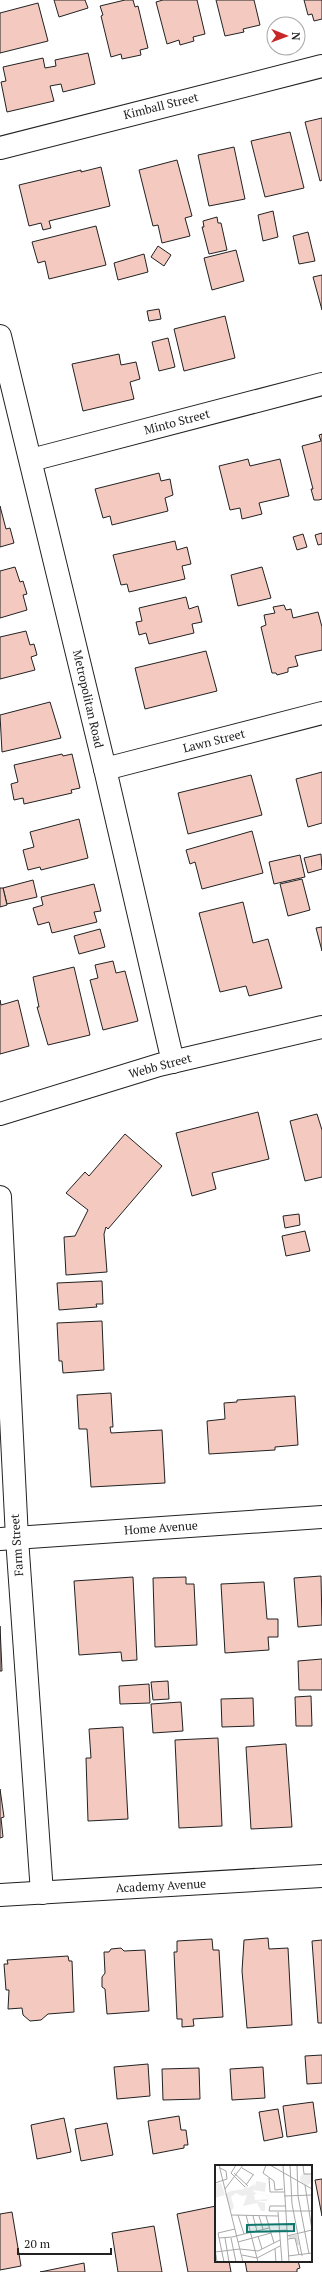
<svg xmlns="http://www.w3.org/2000/svg" width="322" height="2272" font-family="'PT Serif',serif">
	<rect width="100%" height="100%" fill="#fff"/>
	<g fill="#f3c9c0" stroke="#222">
		<polygon points="54,0 85,0 88,8 59,17"/>
		<polygon points="125,0 133,0 135,7 138,6 148,48 140,50 141,55 122,59 121,54 111,57 101,16 103,15 100,6"/>
		<polygon points="163,0 197,0 205,34 193,37 194,41 180,45 179,40 167,44 156,2"/>
		<polygon points="216,0 254,0 260,25 243,29 244,32 225,36"/>
		<polygon points="304,0 322,0 322,19 314,21 312,14 308,15"/>
		<polygon points="38,3 48,41 0,53 0,13"/>
		<polygon points="88,53 95,84 63,92 61,84 50,86 54,101 7,112 1,82 6,81 3,67 43,58 45,68 56,66 55,60"/>
		<polygon points="322,118 322,180 320,181 305,122"/>
		<polygon points="290,132 304,188 265,197 251,141"/>
		<polygon points="234,147 245,199 209,206 198,155"/>
		<polygon points="177,160 192,216 185,218 190,236 162,243 158,225 153,226 139,170"/>
		<polygon points="101,167 110,206 49,221 51,228 43,230 41,223 29,226 19,185 81,170 81,172"/>
		<polygon points="273,211 278,237 263,241 258,215"/>
		<polygon points="217,217 218,223 221,223 227,250 209,254 202,227 204,227 203,221"/>
		<polygon points="96,226 106,265 49,279 45,261 38,263 32,242"/>
		<polygon points="308,232 315,261 299,264 293,236"/>
		<polygon points="158,246 171,255 164,266 151,257"/>
		<polygon points="236,250 244,281 212,290 204,258"/>
		<polygon points="144,254 148,272 118,280 114,263"/>
		<polygon points="322,275 322,310 313,277"/>
		<polygon points="159,309 161,319 149,321 147,311"/>
		<polygon points="225,316 235,358 184,371 174,329"/>
		<polygon points="168,338 175,367 159,371 152,342"/>
		<polygon points="119,354 121,365 136,362 140,379 130,382 134,399 83,411 72,364"/>
		<polygon points="322,434 322,499 319,500 314,500 311,489 313,489 302,446 321,441 319,435"/>
		<polygon points="248,459 250,466 280,459 289,496 259,503 262,514 242,519 240,508 230,510 219,466"/>
		<polygon points="159,473 161,481 170,479 173,495 165,498 168,511 112,525 110,516 103,518 95,489"/>
		<polygon points="0,506 6,529 10,528 14,543 0,547"/>
		<polygon points="322,533 322,544 318,545 315,535"/>
		<polygon points="303,534 307,547 297,550 293,537"/>
		<polygon points="175,541 177,550 187,547 191,564 182,566 185,579 129,592 127,584 121,585 113,555"/>
		<polygon points="15,567 20,582 23,581 27,594 23,595 27,610 0,618 0,571"/>
		<polygon points="262,567 271,598 238,606 231,575"/>
		<polygon points="186,597 189,609 198,606 202,622 192,624 194,633 149,644 146,633 139,635 136,622 142,621 139,608"/>
		<polygon points="284,605 286,610 291,609 293,618 318,612 322,627 322,650 295,656 298,666 288,668 288,672 277,675 276,673 272,673 261,627 266,625 264,615 275,613 273,607"/>
		<polygon points="26,631 30,645 34,644 37,655 31,657 35,670 0,679 0,637"/>
		<polygon points="206,651 217,691 145,709 135,668"/>
		<polygon points="50,702 61,738 2,752 0,715"/>
		<polygon points="62,754 63,756 72,754 80,788 71,790 72,793 24,804 23,798 14,800 11,784 18,782 14,765"/>
		<polygon points="322,772 322,823 308,827 296,779"/>
		<polygon points="251,775 262,815 188,834 178,793"/>
		<polygon points="79,819 88,858 41,870 40,867 28,870 23,850 34,847 30,832"/>
		<polygon points="252,831 263,873 202,889 195,862 190,864 186,850"/>
		<polygon points="321,854 322,869 308,873 304,858"/>
		<polygon points="300,855 305,877 274,884 269,862"/>
		<polygon points="302,879 310,910 288,916 280,884"/>
		<polygon points="33,880 37,897 7,904 3,888"/>
		<polygon points="94,884 101,911 94,912 97,922 52,933 49,922 38,925 33,908 43,905 41,897"/>
		<polygon points="0,888 3,888 7,905 0,907"/>
		<polygon points="243,902 253,943 268,939 282,988 249,996 246,986 220,992 199,913"/>
		<polygon points="322,927 322,951 316,928"/>
		<polygon points="100,929 105,947 79,954 74,936"/>
		<polygon points="113,961 116,973 125,971 138,1021 103,1030 90,980 98,978 95,965"/>
		<polygon points="74,967 90,1035 48,1045 37,1007 39,1007 33,977"/>
		<polygon points="0,1000 1,1005 18,1000 29,1046 0,1054"/>
		<polygon points="258,1112 269,1159 212,1173 216,1189 192,1196 176,1133"/>
		<polygon points="317,1114 322,1130 322,1177 305,1181 290,1121"/>
		<polygon points="125,1134 162,1166 108,1229 106,1227 104,1234 107,1272 66,1275 64,1237 75,1236 88,1210 66,1193 85,1172 89,1176"/>
		<polygon points="299,1214 300,1225 285,1228 283,1216"/>
		<polygon points="305,1231 310,1251 286,1256 282,1236"/>
		<polygon points="102,1281 103,1304 96,1304 97,1307 59,1310 57,1283"/>
		<polygon points="102,1321 104,1370 63,1373 62,1361 59,1361 57,1323"/>
		<polygon points="111,1393 113,1427 110,1427 111,1433 162,1430 165,1483 91,1487 87,1429 79,1429 77,1395"/>
		<polygon points="295,1396 298,1445 275,1447 275,1450 209,1454 207,1421 225,1419 224,1403 237,1402 237,1400"/>
		<polygon points="321,1576 322,1625 298,1627 294,1578"/>
		<polygon points="133,1577 137,1660 122,1661 121,1652 79,1655 74,1581"/>
		<polygon points="186,1577 186,1584 194,1584 197,1645 155,1647 153,1578"/>
		<polygon points="264,1582 267,1619 278,1619 278,1637 268,1637 269,1650 225,1653 221,1584"/>
		<polygon points="0,1626 2,1671 0,1671"/>
		<polygon points="322,1659 322,1690 299,1690 298,1661"/>
		<polygon points="168,1681 169,1699 153,1700 151,1682"/>
		<polygon points="149,1684 150,1703 120,1704 119,1686"/>
		<polygon points="311,1696 312,1726 296,1726 295,1697"/>
		<polygon points="253,1698 254,1726 222,1727 221,1699"/>
		<polygon points="181,1702 183,1731 153,1733 151,1704"/>
		<polygon points="123,1727 128,1819 88,1821 86,1758 91,1758 89,1729"/>
		<polygon points="218,1738 222,1826 179,1828 175,1740"/>
		<polygon points="286,1744 292,1827 251,1829 246,1747"/>
		<polygon points="0,1789 4,1817 1,1818 3,1837 0,1838"/>
		<polygon points="268,1938 269,1949 288,1948 292,2025 247,2028 242,1971 244,1940"/>
		<polygon points="212,1939 213,1950 219,1950 223,2017 193,2019 194,2026 182,2027 182,2019 177,2019 174,1952 177,1952 177,1941"/>
		<polygon points="322,1940 322,2023 318,2023 312,1941"/>
		<polygon points="121,1948 124,1951 145,1950 149,2011 107,2014 105,1989 102,1987 102,1977 105,1973 104,1952 109,1952 111,1949"/>
		<polygon points="68,1956 69,1961 72,1961 74,2012 48,2014 41,2020 30,2021 23,2015 22,2008 8,2009 9,1990 6,1990 4,1964 8,1964 7,1960"/>
		<polygon points="322,2055 322,2083 307,2084 305,2056"/>
		<polygon points="148,2064 150,2096 117,2099 114,2067"/>
		<polygon points="263,2067 265,2098 232,2100 230,2069"/>
		<polygon points="199,2068 200,2099 163,2100 162,2069"/>
		<polygon points="313,2102 317,2132 287,2137 283,2106"/>
		<polygon points="278,2109 283,2137 264,2141 259,2112"/>
		<polygon points="179,2116 181,2130 186,2130 188,2145 184,2145 184,2148 153,2154 148,2121"/>
		<polygon points="64,2118 71,2152 37,2159 31,2125"/>
		<polygon points="107,2123 113,2155 81,2161 75,2129"/>
		<polygon points="322,2179 322,2216 315,2180"/>
		<polygon points="216,2206 216,2261 229,2261 231,2272 188,2272 177,2214"/>
		<polygon points="12,2212 21,2266 0,2270 0,2214"/>
		<polygon points="154,2226 162,2272 118,2272 112,2233"/>
		<polygon points="245,2261 298,2261 300,2268 297,2269 297,2272 247,2272"/>
		<polygon points="84,2263 85,2272 40,2272"/>
	</g>
	<g fill="none" stroke-linecap="round" stroke-linejoin="round">
		<defs>
			<g id="minor">
				<polyline points="0,148 322,66"/>
				<polyline points="0,336 105,769 173,1062"/>
				<polyline points="31,460 322,384"/>
				<polyline points="105,769 322,713"/>
				<polyline points="0,1114 159,1065 322,1027"/>
				<polyline points="0,1197 17,1538 42,1893"/>
				<polyline points="0,1539 322,1517"/>
				<polyline points="0,1895 322,1876"/>
			</g>
		</defs>
		<use href="#minor" stroke="#222" stroke-width="24"/>
		<use href="#minor" stroke="#fff" stroke-width="22"/>
	</g>
	<g text-anchor="middle" stroke-width="3" stroke-linejoin="round" paint-order="stroke">
		<g font-size="12" fill="#222" stroke="#fff">
			<text transform="translate(161 106) rotate(-14)" y="4">Kimball Street</text>
			<text transform="translate(177 422) rotate(-15)" y="4">Minto Street</text>
			<text transform="translate(88 699) rotate(77)" y="4">Metropolitan Road</text>
			<text transform="translate(214 741) rotate(-14)" y="4">Lawn Street</text>
			<text transform="translate(160 1066) rotate(-15)" y="4">Webb Street</text>
			<text transform="translate(161 1528) rotate(-4)" y="4">Home Avenue</text>
			<text transform="translate(17 1545) rotate(-94)" y="4">Farm Street</text>
			<text transform="translate(161 1886) rotate(-3)" y="4">Academy Avenue</text>
		</g>
	</g>
	<g transform="translate(215 2165)">
		<rect width="97" height="97" fill="#fff"/>
		<path d="M85 14a6 6 0 1 1 12 0a6 6 0 1 1-12 0ZM41,16L51,18L50,27L39,25L38,27L54,31L52,36H41L50,38V46H46L42,38L28,41L32,30L27,31L21,28L16,32L19,42L16,46L10,29L16,26L29,24L30,20L33,23L39,19L40,22ZM42,28L52,30L54,34L40,35L39,30ZM6,18L10,30L0,33V19Z" fill="#eee" fill-rule="evenodd"/>
		<path fill="none" stroke="#d9d9d9" stroke-width="2" d="M74,72L81,71L83,80"/>
		<path fill="none" stroke="#a7a7a7" stroke-width="1" d="M4,0L28,97M21,0L16,8L30,22M51,0L48,8L59,16M55,0L97,24M68,0L74,97M75,0L77,39L87,91M82,0L83,31L94,89M88,0L89,9H97M27,3L39,10M19,8L33,21M54,13L55,27M59,16L60,25L68,24M0,18L12,14L11,6L5,3M31,20L38,10M90,20L97,65M10,24L28,0M55,27H69M69,31L97,30M70,41H55L54,46H97M63,47L67,97M16,50L63,51M23,50L29,69M31,50L43,97M38,51L42,66M44,51L48,64M51,51L59,78M55,66L72,65M43,71L47,84M72,71L97,65M4,73L17,72L54,63M10,73L14,97M16,73L21,97M73,74L80,73L84,90M23,77L56,68M0,84L2,97M60,84L61,97M0,87L25,84L43,86L65,75M27,90L42,93L65,81M73,91L97,88M9,97L3,68L20,64"/>
		<path fill="#0f766e" fill-opacity="0.15" stroke="#0f766e" stroke-width="2" d="M79,59V66L32,67V60Z"/>
		<rect width="97" height="97" fill="none" stroke="#222" stroke-width="2"/>
	</g>
	<g transform="translate(286 36) rotate(91)"><circle r="19" fill="#ffffff" stroke="#a7a7a7"/>
	<path d="M0-3L7 15L0 10L-7 15Z" fill="#c62828"/>
	<text y="-6" font-size="11" font-weight="bold" text-anchor="middle" fill="#222222">N</text>
	</g>
	<path d="M18 2248v6h93v-6" fill="none" stroke="#222222" stroke-width="2"/>
	<text x="24" y="2248" font-size="12" fill="#222222" stroke="#ffffff" stroke-width="3" paint-order="stroke">20 m</text>
</svg>
